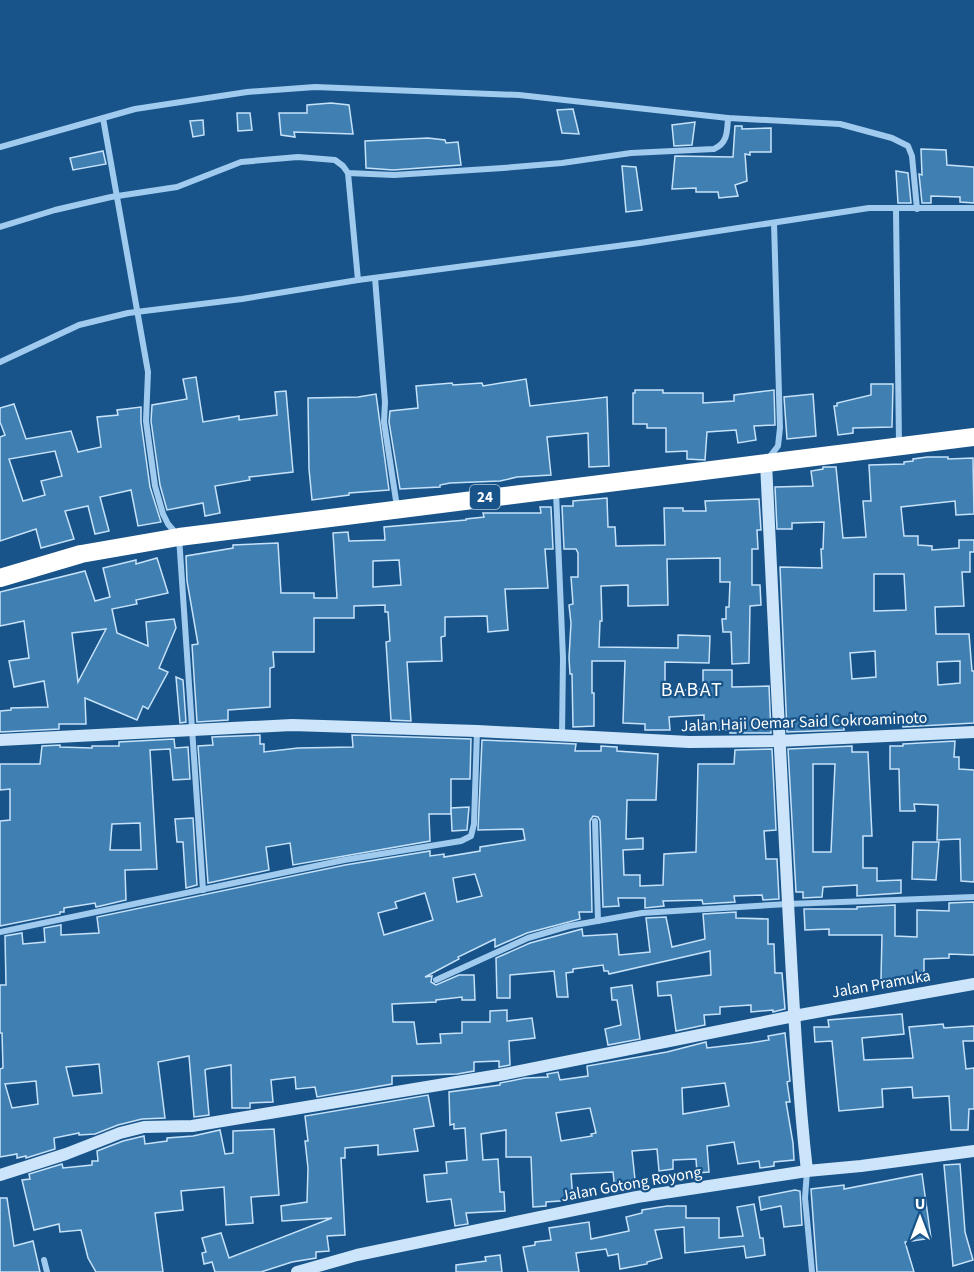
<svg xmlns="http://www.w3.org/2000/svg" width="974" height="1272" font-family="'Source Sans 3',sans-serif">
	<rect width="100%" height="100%" fill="#185489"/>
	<g fill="#407fb2" stroke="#c6e2fa" stroke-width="1.5" fill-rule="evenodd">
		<polygon points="331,103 349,105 353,134 294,132 295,137 281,135 279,113 307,113 307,105"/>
		<polygon points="573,109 579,134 562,133 557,110"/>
		<polygon points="237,113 250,113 252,130 238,131"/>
		<polygon points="203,120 204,135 193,137 190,121"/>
		<polygon points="695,122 692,145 674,146 672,125"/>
		<polygon points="735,126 742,126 742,129 771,128 771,152 750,152 750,155 745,154 747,181 735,185 738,196 719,198 718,192 696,192 696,188 672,189 675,156 733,157"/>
		<polygon points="428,138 445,140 446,143 458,142 461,165 393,170 366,168 365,141"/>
		<polygon points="921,149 946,150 947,165 974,167 974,203 960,202 960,197 931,196 931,203 922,203 919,174 922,175"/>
		<polygon points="103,151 106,164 73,170 70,158"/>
		<polygon points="622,166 636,167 642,210 626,212"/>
		<polygon points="896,171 908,173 911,203 898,203"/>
		<polygon points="196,377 203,422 239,416 239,420 277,415 275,392 286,391 293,472 249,477 250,480 215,486 220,513 205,516 203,503 167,510 160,485 151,421 152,405 187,399 183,379"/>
		<polygon points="526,379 530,406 607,397 609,466 589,467 588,433 547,437 551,475 517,477 500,481 450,483 440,485 440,487 400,489 389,422 390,411 418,408 416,386 452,383 453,385 482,383 483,386"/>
		<polygon points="871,384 893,384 892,427 853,428 853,433 838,435 834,406 837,406 837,403 871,395"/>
		<polygon points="635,390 663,390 663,393 703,393 703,403 734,401 734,395 774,390 775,425 754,426 756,440 738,443 736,430 707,432 705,460 687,459 687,451 666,452 666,428 647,428 647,424 633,424 633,393 635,393"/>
		<polygon points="376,394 389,490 349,493 349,495 312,500 309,469 308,398 358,397"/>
		<polygon points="813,394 816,436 787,439 784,397"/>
		<path d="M14,404L26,439L71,431L78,452L101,447L97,417L118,415L117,410L141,407V422L150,487L161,522L138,526L131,490L100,497L109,531L95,534L88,506L65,511L74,539L41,548L36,529L0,541V437L5,435L0,422V408ZM55,451L62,476L41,481L45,495L23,501L9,459Z"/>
		<path d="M927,457H948V459L973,458L974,514L956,515L955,501L901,507L904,536H918V545L932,546V550L959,548V540H974V552H970V572H962L964,606L935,607L936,634H969L972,671H974V723L903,727L902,719H843L844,730L787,732L780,567L822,568L821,549H823L824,522L792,523V529H777L775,487L813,486L811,471L823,469V467H836L843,538L866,537L863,501H871L869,465L904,464V462L913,461V459ZM874,574H904L906,610L874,611ZM875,651L876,677L852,679L850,653ZM960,661V683L938,685L937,662Z"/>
		<polygon points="607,498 608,527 615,527 616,546 665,545 664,508 683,508 683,511 706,511 705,501 759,499 761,530 757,530 758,549 752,549 752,585 760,585 761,605 750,606 749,663 732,664 731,632 723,632 722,619 726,619 726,607 729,607 730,582 720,582 720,558 667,559 668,605 628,606 628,585 601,586 602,621 600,621 599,647 678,648 678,635 710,636 709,663 665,662 665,691 703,689 703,670 732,670 732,687 769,686 771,733 730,733 730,730 704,730 704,715 669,717 670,730 645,730 645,724 623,723 625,661 592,661 592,693 594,693 594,726 573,727 572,674 570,674 569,658 571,623 569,605 573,604 571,577 578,577 578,553 576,549 564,549 562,506 573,506 573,501"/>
		<path d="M540,507H551L553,549H545L548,588L505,589L508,630L488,632L487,616L445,617V636L441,637L442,661L407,662L411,721L391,720L386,642L390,641L388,612H385V605L354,606V618H314V652H273L274,667L270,668V707L228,710V720L197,722L192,645L198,644L187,581L186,556L233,548V545L278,543L281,593H314V598H337L333,533L348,532L349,541L385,540L384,527L466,520V519L484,517L483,513H541ZM399,560L401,585L373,587V561Z"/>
		<path d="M157,558L168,593L136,600L137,604L112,609L117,633L148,646L146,622L174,619L176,628L159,668L168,672L148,709L143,706L137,720L85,698L86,724H59V729L0,732V711L11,710V708L48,707L44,681L14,687L9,661L29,658L24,621L0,626V592L85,571L95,601L110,597L103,568L136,560V564ZM106,629L78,682L72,633Z"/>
		<polygon points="176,677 183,680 186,722 180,723"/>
		<polygon points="260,735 260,744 264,744 264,752 298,748 353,747 352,735 471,739 470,779 451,779 451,814 429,814 430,841 293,865 290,843 266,847 269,870 208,883 198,746 213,745 212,737"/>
		<path d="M174,739L175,748L188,747L190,779L173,780L170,749L150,750L157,869L125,870L126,900L96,907L95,903L64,908V912H60V914L0,926V821L10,820V789L0,790V764H40L42,746L60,745V747L92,748V746H119V742ZM140,823L141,850H110L112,824Z"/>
		<path d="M482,740L576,744L575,751H601V746L617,747V751L658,754L656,800H627L626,839L643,838V849L623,850L624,875H640V886L663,885L664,854L696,852L698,764H734L735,750L772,749L776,830L764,831L766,859H777L779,899L763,900L762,895L734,896L735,902L703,904L702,900L663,901L664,906L645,908V898H618L619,906L603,907L600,821L598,817L593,816L590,821L592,912H579L580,919L527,933L495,947V939L458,957L459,959L425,977L432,976L431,982L436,985L459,975H474L475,1000H462V997L436,1000V1002L392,1004L393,1022H414L417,1044L441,1043L440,1034L462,1033V1022H490V1011L507,1010V1021L532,1018L535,1038L509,1041L510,1065L499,1067V1061L474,1062V1071L457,1074L392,1076V1084L317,1097L315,1087L296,1089L295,1077L271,1080L273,1102L250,1103V1108H232L231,1065L207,1069L205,1070L209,1115L194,1117L189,1056L158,1062L165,1118L142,1119L118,1125L95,1134L79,1135V1133L54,1138L55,1149L26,1158V1156L17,1158V1154L0,1157V1069L3,1068L2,1033H0V985H6L5,936L22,933L23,944L45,942L44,928L61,925V935L99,933L97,917L345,865L430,851V856L444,854V857L480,851V847L525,840L523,829L478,830ZM475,874L482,896L457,902L453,878ZM425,893L433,920L384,935L378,913L397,908L395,902ZM99,1064L102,1093L73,1096L66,1067ZM36,1081L38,1104L12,1108L5,1084Z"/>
		<polygon points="955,741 954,757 959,757 959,769 974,770 974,882 961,881 960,839 937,840 938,805 914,804 915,811 900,811 899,769 890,769 890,746 903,746 903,744"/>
		<path d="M852,746V752H868L872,836H863V868H877V881L901,880V893L857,896V885L823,887L822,897L803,898V892H796L788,749ZM813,764H835L831,852H813Z"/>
		<polygon points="469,807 467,830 452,831 451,808"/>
		<polygon points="193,818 197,885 186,888 183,842 177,842 175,819"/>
		<polygon points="913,842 939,842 936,880 912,879"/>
		<polygon points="974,902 974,955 949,954 949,958 924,959 924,976 905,976 905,980 881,979 882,935 829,935 829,929 805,930 804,909 857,909 857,907 895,905 895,936 917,937 917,910 949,911 949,903"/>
		<polygon points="736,912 736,918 768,919 768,944 774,944 775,973 782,973 785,1009 773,1012 773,1010 751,1012 751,1005 720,1007 720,1014 704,1015 705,1025 676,1031 671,995 658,996 657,982 711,975 710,951 609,974 608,971 604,971 603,965 573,969 573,972 566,973 568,997 557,997 554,971 510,975 510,998 497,998 496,958 530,943 582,929 583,936 617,934 619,955 650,952 646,918 666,917 672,947 705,939 703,914"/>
		<polygon points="632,985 640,1039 608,1045 605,1029 621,1025 617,1000 612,1000 611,988"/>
		<polygon points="902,1014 904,1034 862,1038 864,1060 913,1058 909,1027 943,1024 944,1028 974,1026 974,1041 963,1041 966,1069 974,1068 974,1109 969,1109 968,1130 951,1130 949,1096 913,1098 912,1087 882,1089 883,1107 839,1111 832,1041 815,1042 814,1027 829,1027 828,1020"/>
		<path d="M785,1033L790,1081L787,1082L790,1102H786L793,1143L794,1160L774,1162V1166L760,1168L759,1161L738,1164L734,1142L707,1146L709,1172L697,1173L696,1159L673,1160V1169L659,1171L657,1149L632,1151L636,1189L615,1191L613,1172L571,1174L573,1200L546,1202V1206L533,1207L531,1157H506V1130L481,1134L483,1160L498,1159L500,1192H504L505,1211L466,1213L468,1224L455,1226L451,1199L427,1202L424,1175L447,1173L446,1162L467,1160L465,1128L454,1129V1124L450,1125L449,1092L500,1085V1083L525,1078L548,1077L547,1074L558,1072L560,1080L588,1076L587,1066L667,1052L706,1042L707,1048L750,1043L769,1040L768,1036ZM725,1083L729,1106L683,1114L682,1088ZM590,1108L596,1133L591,1134L592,1136L561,1141L556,1113Z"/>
		<polygon points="428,1095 434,1126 414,1129 418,1151 378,1155 378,1145 345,1148 345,1158 341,1158 345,1235 327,1236 329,1251 316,1252 316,1258 292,1262 261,1272 215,1272 212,1262 204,1264 202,1253 206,1252 202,1238 221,1233 229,1258 332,1218 282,1221 281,1206 307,1202 308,1168 305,1141 308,1141 305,1116"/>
		<polygon points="274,1129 279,1195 251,1197 253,1223 226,1225 224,1187 181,1191 183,1210 155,1213 163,1272 96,1272 88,1258 81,1230 60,1232 59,1224 34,1230 22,1180 30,1179 29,1174 62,1164 63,1168 92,1165 92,1161 98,1161 97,1151 123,1141 144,1136 145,1144 167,1141 167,1138 193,1136 220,1130 225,1154 233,1153 233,1131"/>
		<polygon points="960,1164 965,1232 973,1260 953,1266 944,1165"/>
		<polygon points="922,1174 931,1238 905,1242 914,1272 817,1272 811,1189 844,1185 844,1189"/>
		<polygon points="795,1190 800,1191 802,1225 784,1227 781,1206 761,1210 759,1197"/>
		<polygon points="0,1198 7,1198 14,1246 33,1241 40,1272 0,1272"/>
		<polygon points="754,1204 760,1238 763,1238 765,1255 746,1258 744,1246 685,1253 684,1227 655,1230 662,1258 647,1262 647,1264 620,1269 618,1254 608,1256 606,1249 576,1253 579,1272 528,1272 523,1247 535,1245 535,1242 551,1240 549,1228 589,1222 591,1239 629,1231 626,1217 642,1213 642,1210 667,1206 686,1206 686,1218 719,1218 719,1238 743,1236 737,1207"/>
		<polygon points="500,1255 502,1272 456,1272 456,1265 486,1261 485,1257"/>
	</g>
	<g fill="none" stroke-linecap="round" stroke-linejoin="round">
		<g stroke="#a0cbee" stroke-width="6">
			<polyline points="103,118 148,372 146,421 155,486 163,514 168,524 179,537 203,890"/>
			<polyline points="0,147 135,109 247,92 315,87 519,95 728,118 840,124 892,138 908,146 912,156 917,209"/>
			<polyline points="348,173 358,280"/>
			<polyline points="896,210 899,443"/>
			<path d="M0,227L55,210L111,197L177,187L241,162L298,157L335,160L343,166L348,173L394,175L503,168L562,163L631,153L714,149C728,143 727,131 728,118"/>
			<polyline points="375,278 385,402 384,422 397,507"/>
			<polyline points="0,362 79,325 128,313 242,299 358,280 640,243 869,208 974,208"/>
			<polyline points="768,459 778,446 780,428 774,223"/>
			<polyline points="556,492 563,658 562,736"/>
			<polyline points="595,821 598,921"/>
			<polyline points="0,932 344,860 461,841 471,836 474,824 477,731"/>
			<polyline points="436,980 528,938 569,926 642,913 788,904 974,897"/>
			<polyline points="807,1171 805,1198 812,1272"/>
			<polyline points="44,1260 47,1272"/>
		</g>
		<g stroke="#cde5fa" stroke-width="12">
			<path d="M766,463C773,610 780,756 788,903C793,993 797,1082 807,1171"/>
			<polyline points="0,740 292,725 477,731 689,742 778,741 974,732"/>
			<polyline points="0,1175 66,1154 120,1133 144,1127 192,1126 505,1074 794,1016 974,984"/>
			<polyline points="297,1272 357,1255 637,1197 807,1171 861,1166 974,1151"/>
		</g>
		<polyline stroke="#fff" stroke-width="18" points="0,578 81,554 179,537 974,437"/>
	</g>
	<g text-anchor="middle" stroke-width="4.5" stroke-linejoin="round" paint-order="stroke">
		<rect fill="#185489" stroke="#baccdc" stroke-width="1.5" x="470" y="485" width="30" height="24" rx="4.5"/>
		<g font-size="15" font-weight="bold" fill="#fff">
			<text x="485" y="502">24</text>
		</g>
		<g font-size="16" fill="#fff" stroke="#185489">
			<text transform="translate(804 721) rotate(-2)" y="6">Jalan Haji Oemar Said Cokroaminoto</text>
			<text transform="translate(881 983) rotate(-10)" y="6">Jalan Pramuka</text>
			<text transform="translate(631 1183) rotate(-10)" y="6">Jalan Gotong Royong</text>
		</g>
		<g font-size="20" letter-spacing="1.5" fill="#fff" stroke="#185489">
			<text x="692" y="696">BABAT</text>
		</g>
	</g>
	<g transform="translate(920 1218)" stroke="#185489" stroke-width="4.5" paint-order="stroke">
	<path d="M0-4.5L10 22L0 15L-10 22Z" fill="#ffffff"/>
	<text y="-9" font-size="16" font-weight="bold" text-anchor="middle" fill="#ffffff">U</text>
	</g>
</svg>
